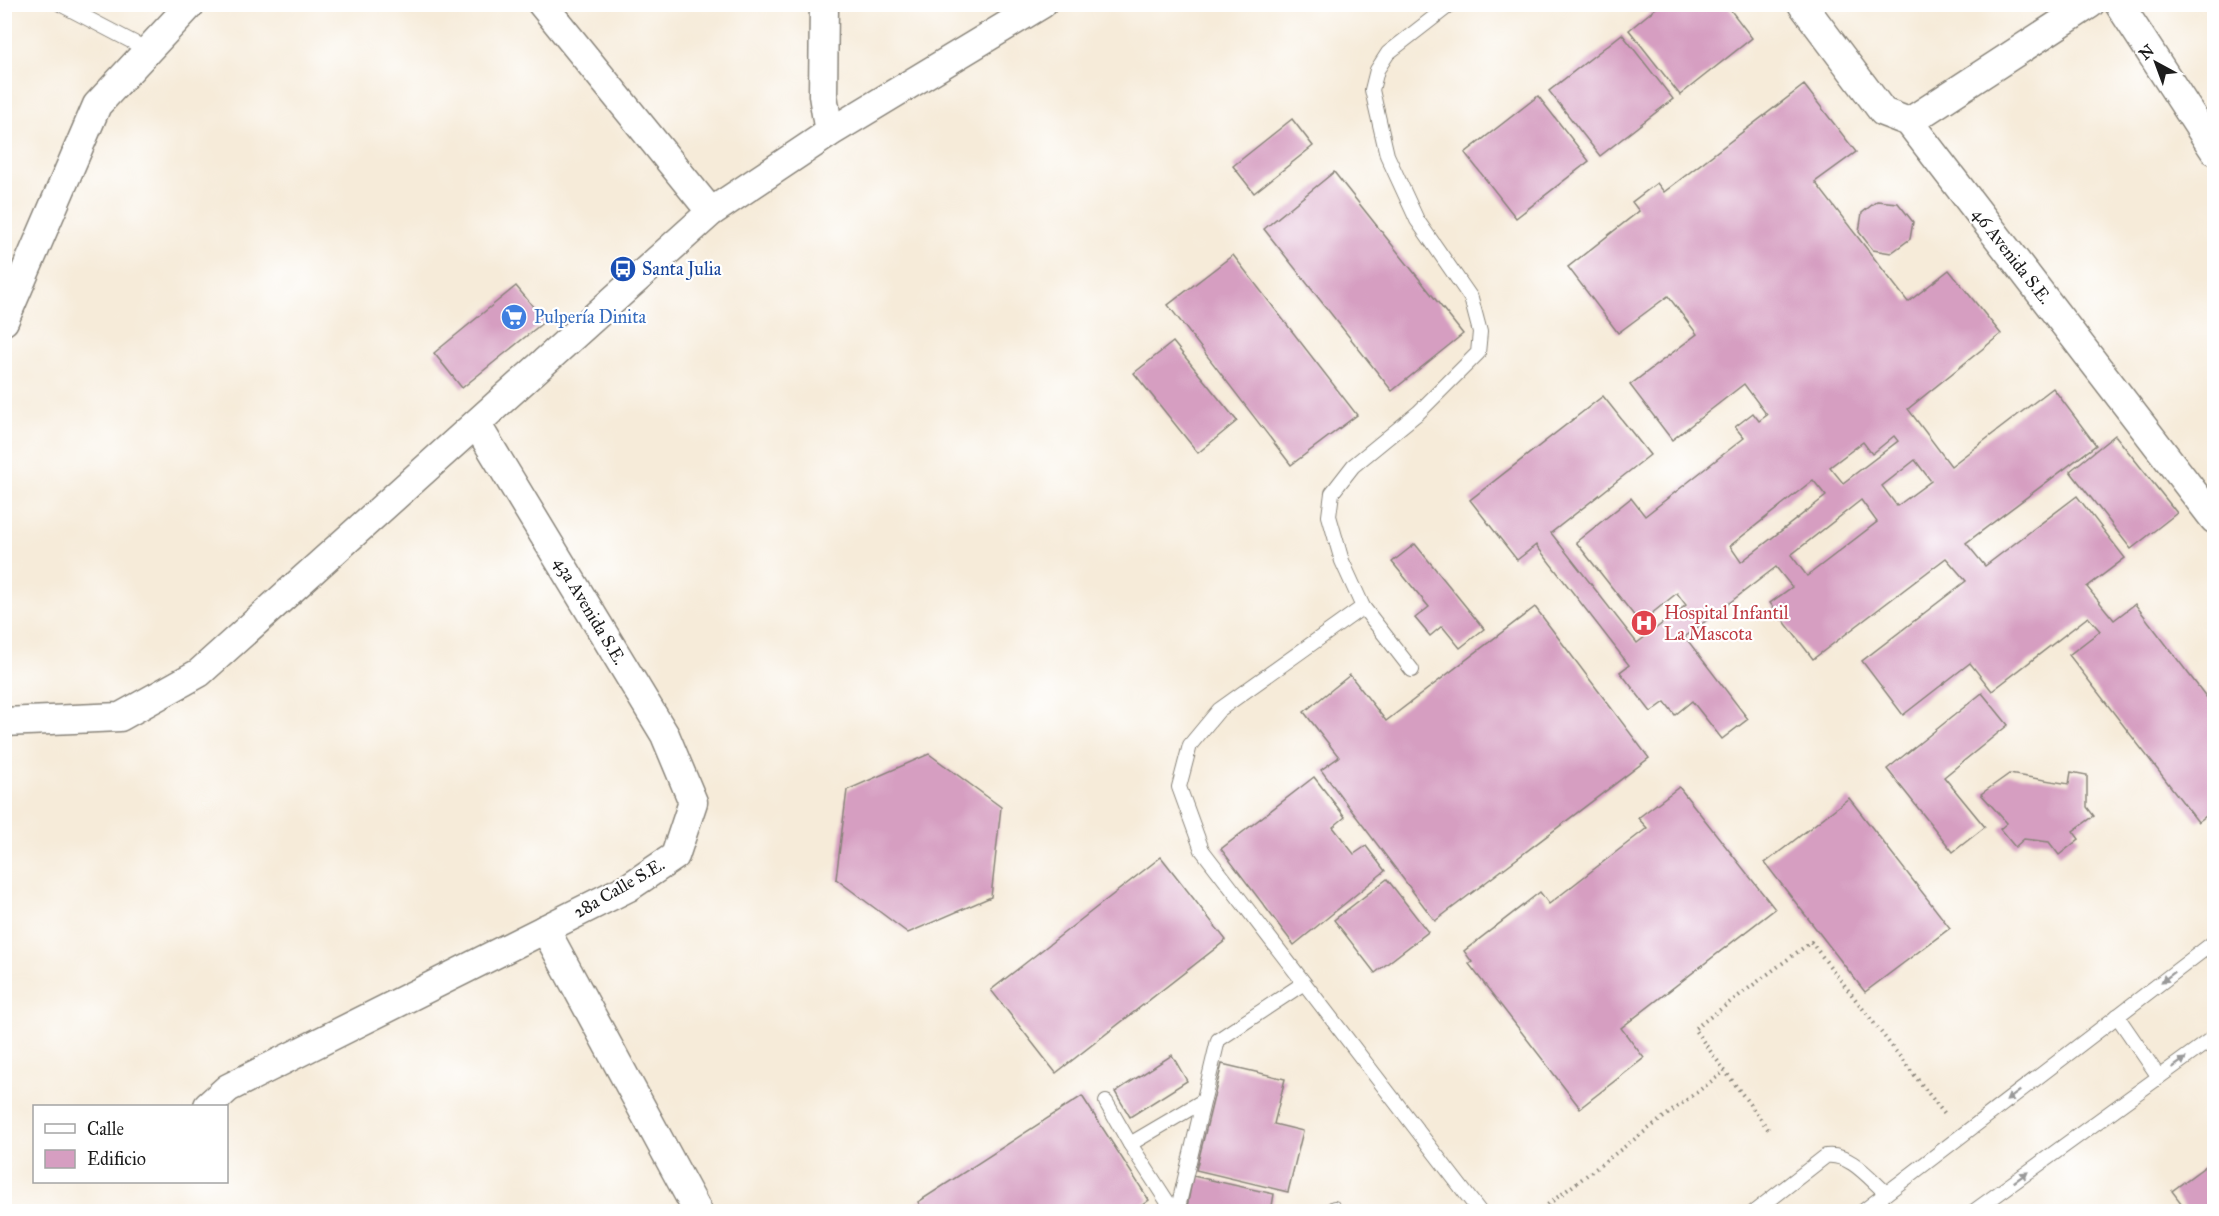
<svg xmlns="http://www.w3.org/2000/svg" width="2219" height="1216" font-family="'IM FELL Great Primer',serif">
	<rect width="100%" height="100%" fill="#fff"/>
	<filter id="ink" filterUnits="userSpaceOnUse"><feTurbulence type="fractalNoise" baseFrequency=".0167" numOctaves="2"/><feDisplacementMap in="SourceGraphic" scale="12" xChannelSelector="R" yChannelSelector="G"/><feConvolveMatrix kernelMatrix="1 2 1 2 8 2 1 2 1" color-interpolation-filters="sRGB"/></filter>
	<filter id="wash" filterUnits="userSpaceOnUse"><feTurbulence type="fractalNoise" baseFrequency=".008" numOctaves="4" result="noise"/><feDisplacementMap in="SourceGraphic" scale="24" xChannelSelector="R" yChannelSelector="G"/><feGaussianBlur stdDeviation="1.35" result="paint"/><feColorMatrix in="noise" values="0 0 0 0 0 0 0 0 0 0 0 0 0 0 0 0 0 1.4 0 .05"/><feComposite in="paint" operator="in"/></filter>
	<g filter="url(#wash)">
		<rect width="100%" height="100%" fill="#f6ebd9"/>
		<g id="blocks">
			<g fill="#d69ec1" fill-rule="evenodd">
				<polygon points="1661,4 1726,4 1752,38 1680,95 1629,30"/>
				<polygon points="1622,34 1673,99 1600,156 1549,91"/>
				<path d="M1804,85L1856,152L1815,182L1908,302L1949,270L2001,334L1908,409L1951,466L2053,388L2096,445L1966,543L1985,566L2077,496L2125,558L2087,587L2114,620L2135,604L2214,707V810L2198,822L2069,655L2100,631L2088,617L1992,691L1970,663L1903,715L1862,661L1966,581L1946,558L1813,659L1770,603L1792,587L1776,567L1685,637L1748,719L1722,739L1692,701L1675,715L1665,702L1651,712L1620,672L1629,665L1536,545L1517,560L1470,500L1603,396L1650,455L1551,533L1637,643L1686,605L1677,593L1640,623L1576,542L1631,498L1645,516L1744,438L1735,427L1753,413L1759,421L1767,415L1744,384L1672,440L1630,385L1697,334L1668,296L1618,333L1568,267L1639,211L1632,202L1657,183L1664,192ZM1894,436L1898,441L1843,483L1830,467L1863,442L1872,454ZM1915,460L1931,481L1897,506L1882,486ZM1813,480L1826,496L1741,562L1730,546ZM1861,500L1877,522L1807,576L1791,555Z"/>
				<polygon points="1538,96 1589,161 1516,218 1465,153"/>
				<polygon points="1292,119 1313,146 1254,193 1233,166"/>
				<polygon points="1334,172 1463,334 1392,391 1264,229"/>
				<polygon points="1877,201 1898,203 1913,222 1910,239 1891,253 1873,250 1859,232 1862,213"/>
				<polygon points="1233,255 1357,415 1291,465 1168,305"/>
				<polygon points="516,286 545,321 462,388 434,353"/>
				<polygon points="1173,342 1237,421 1198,453 1134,373"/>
				<polygon points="2115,435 2177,513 2131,549 2070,471"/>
				<polygon points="1415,544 1484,629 1460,648 1442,626 1430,636 1415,618 1429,607 1392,562"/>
				<polygon points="1535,607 1649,758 1435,921 1321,770 1339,757 1304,712 1350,675 1386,721"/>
				<polygon points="1982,693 2008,725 1944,777 1985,827 1953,852 1887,769"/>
				<polygon points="929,754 1001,807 991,897 908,933 836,879 847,790"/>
				<polygon points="2071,772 2087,775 2087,807 2094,816 2073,831 2079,839 2059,855 2049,842 2024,839 2015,847 2000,829 2007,823 1981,794 2009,774 2069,784"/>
				<polygon points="1314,777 1345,817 1333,827 1354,854 1366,846 1385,871 1294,945 1221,849"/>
				<polygon points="1679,787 1775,909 1621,1028 1644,1058 1580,1108 1469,964 1472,962 1464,951 1540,892 1549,904 1647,828 1638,818"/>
				<polygon points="1849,798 1950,928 1865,992 1765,863"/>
				<polygon points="1161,857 1226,940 1056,1073 991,990"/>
				<polygon points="1387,879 1428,932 1375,973 1334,920"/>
				<polygon points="1172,1055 1187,1081 1130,1117 1115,1092"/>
				<polygon points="1222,1064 1285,1079 1274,1124 1303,1131 1288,1192 1196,1170"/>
				<polygon points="1082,1096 1149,1200 1133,1212 924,1212 918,1202"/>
				<polygon points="2214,1160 2214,1212 2188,1212 2172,1191"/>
				<polygon points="1193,1176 1274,1194 1271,1212 1186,1212"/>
			</g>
		</g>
	</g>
	<g filter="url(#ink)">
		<use href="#blocks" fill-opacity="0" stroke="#89847a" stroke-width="1.5"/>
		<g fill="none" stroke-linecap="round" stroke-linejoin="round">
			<defs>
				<g id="lane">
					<polyline points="60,4 148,50"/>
					<polyline points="1363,607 1342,561 1329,516 1332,493 1353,466 1419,412 1478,353 1480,332 1471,298 1417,220 1387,155 1372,90 1377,70 1388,53 1451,4"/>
					<polyline points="1412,670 1363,607 1219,710 1190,745 1179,787 1202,850 1480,1212"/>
					<polyline points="2117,1016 2159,1077"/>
					<polyline points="1106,1102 1130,1144 1203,1101"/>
					<polyline points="1130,1144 1174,1212"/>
					<polyline points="1177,1212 1218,1040 1304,983"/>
					<polyline points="1329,1212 1334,1208"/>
					<path d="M1754,1212L1826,1156C1850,1153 1869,1178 1886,1193"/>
					<polyline points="1862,1212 2214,942"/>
					<polyline points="1973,1212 2214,1037"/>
				</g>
				<g id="street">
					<polyline points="542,4 711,212"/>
					<polyline points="824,4 823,95 829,133"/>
					<polyline points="1802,4 1883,112 1909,122 2214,519"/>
					<polyline points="2119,4 2214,150"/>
					<polyline points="1909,122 2090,4"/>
					<polyline points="4,321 97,105 191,4"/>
					<polyline points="4,722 120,717 199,673 711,212 829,133 1042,4"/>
					<polyline points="545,929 698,1212"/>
					<polyline points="208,1106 228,1088 629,887 675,856 693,802 665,735 477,425"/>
				</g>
			</defs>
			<use href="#lane" stroke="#89847a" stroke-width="16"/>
			<use href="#street" stroke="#89847a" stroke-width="31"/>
			<g stroke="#89847a" stroke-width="4" stroke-dasharray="1.5 4.5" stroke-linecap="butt">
				<polyline points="1768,1129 1694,1029 1811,942 1946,1116"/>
				<polyline points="1538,1212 1725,1071"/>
			</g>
			<use href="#lane" stroke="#fff" stroke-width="14"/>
			<use href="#street" stroke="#fff" stroke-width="28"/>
		</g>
		<defs><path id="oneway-solid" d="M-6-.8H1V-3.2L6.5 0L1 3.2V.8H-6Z" transform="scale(1.5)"/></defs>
		<g fill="#999">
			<use href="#oneway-solid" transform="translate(2168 977) rotate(143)"/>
			<use href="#oneway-solid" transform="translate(2179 1063) rotate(-36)"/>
			<use href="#oneway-solid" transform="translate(2013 1096) rotate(143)"/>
			<use href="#oneway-solid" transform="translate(2021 1177) rotate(-36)"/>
		</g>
	</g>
	<defs>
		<symbol id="bus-disc" viewBox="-11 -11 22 22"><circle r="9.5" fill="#1a4fb4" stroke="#fff"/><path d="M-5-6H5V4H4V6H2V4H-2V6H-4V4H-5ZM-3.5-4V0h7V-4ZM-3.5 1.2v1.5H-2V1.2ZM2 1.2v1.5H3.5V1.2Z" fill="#fff"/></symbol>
		<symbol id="supermarket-disc" viewBox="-11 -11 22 22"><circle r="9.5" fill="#3f7fe0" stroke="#fff"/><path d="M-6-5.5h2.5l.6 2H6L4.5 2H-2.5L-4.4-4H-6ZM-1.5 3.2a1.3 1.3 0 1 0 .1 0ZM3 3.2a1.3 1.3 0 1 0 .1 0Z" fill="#fff"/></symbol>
		<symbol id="hospital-disc" viewBox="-11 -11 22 22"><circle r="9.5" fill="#e0444e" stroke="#fff"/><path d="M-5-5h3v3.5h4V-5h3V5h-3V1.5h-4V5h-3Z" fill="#fff"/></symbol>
	</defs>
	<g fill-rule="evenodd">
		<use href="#bus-disc" x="608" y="254" width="30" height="30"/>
		<use href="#supermarket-disc" x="499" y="302" width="30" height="30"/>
		<use href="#hospital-disc" x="1629" y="608" width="30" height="30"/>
	</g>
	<g text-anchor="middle" stroke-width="4.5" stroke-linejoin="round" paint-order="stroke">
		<g font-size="18" fill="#1c1c1c" stroke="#fff">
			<text transform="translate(2012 256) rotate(52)" y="6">46 Avenida S.E.</text>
			<text transform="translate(590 611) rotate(59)" y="6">43a Avenida S.E.</text>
			<text transform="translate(619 888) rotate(-30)" y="6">28a Calle S.E.</text>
		</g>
		<g font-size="18" fill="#164399" stroke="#fff" text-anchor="start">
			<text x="642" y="275">Santa Julia</text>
		</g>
		<g font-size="18" fill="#366cbe" stroke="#fff" text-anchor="start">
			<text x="534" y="323">Pulpería Dinita</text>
		</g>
		<g font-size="18" fill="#be3a42" stroke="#fff" text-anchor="start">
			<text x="1664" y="619">Hospital Infantil<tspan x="1664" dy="21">La Mascota</tspan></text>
		</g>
	</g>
	<rect width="2219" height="1216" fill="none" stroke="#fff" stroke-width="24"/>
	<rect x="33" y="1105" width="195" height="78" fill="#ffffff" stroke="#a4a4a4" stroke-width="1.5"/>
	<rect x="45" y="1124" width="30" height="9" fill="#ffffff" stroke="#a4a4a4" stroke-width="1.5"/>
	<text x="87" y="1135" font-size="18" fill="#1c1c1c">Calle</text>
	<rect x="45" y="1150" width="30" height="18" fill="#d69ec1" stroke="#a4a4a4" stroke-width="1.5"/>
	<text x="87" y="1165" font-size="18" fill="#1c1c1c">Edificio</text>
	<g transform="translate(2156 63) rotate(319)" stroke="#ffffff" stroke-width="4.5" paint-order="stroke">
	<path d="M0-4.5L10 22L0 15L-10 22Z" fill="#1c1c1c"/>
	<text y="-9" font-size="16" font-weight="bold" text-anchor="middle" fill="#1c1c1c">N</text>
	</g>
</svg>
